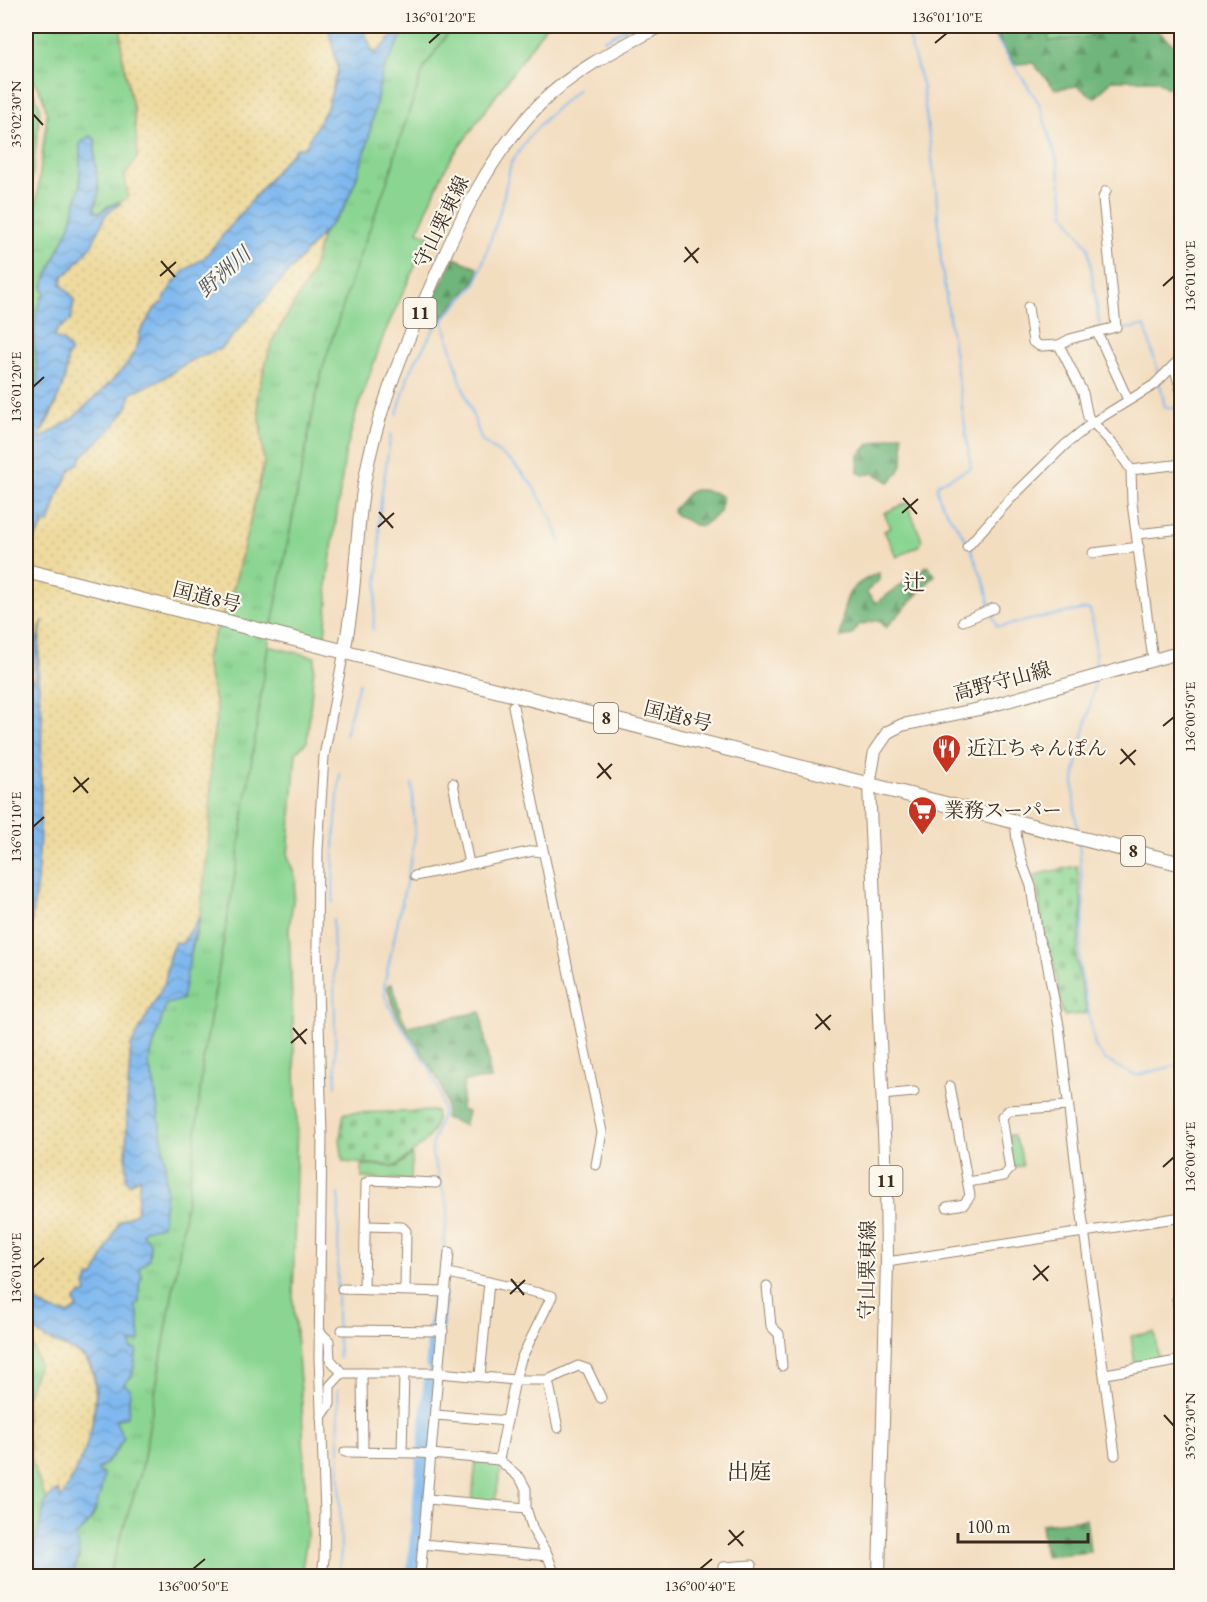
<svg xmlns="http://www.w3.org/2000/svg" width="1207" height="1602" font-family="'EB Garamond','Noto Serif JP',serif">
	<defs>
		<pattern id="grass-tufts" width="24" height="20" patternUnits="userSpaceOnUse" patternTransform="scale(1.5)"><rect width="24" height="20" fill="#8bd592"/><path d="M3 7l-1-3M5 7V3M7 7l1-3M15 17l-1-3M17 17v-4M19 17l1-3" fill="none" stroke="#79b77d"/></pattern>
		<pattern id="forest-firs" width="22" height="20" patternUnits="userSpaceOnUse" patternTransform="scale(1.5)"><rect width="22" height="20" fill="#70b67c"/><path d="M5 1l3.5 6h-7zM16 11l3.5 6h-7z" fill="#5d9465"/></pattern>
		<pattern id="sand-dots" width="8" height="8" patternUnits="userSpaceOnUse" patternTransform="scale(1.5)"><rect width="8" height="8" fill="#eeda9e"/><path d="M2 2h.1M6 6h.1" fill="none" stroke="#cdbb88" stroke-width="1.8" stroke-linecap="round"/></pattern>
		<pattern id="cemetery-stones" width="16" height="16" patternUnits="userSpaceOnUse" patternTransform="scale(1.5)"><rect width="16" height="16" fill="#8bd592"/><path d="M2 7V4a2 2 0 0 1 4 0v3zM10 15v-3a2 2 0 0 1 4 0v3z" fill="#79b77d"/></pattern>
		<pattern id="water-waves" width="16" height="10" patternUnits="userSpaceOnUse" patternTransform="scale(1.5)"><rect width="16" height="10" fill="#7eb8ef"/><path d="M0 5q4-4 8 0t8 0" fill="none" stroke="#6896c1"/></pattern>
	</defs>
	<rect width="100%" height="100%" fill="#fbf7ec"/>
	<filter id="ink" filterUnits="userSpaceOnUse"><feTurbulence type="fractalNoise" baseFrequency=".0167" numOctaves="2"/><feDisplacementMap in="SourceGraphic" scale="12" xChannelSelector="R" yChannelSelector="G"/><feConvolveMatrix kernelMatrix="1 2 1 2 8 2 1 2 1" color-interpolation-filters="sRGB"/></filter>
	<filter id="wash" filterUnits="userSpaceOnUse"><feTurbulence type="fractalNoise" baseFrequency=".008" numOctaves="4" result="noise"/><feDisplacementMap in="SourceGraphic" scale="24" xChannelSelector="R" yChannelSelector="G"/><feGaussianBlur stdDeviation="1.35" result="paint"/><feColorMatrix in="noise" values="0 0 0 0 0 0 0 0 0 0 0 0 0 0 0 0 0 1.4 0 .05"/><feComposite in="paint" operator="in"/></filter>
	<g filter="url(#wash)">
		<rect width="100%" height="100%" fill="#f3ddbf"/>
		<g fill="url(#grass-tufts)" stroke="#638058" stroke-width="1.5">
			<path d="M31,26H121L122,55L134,111L138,156L125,176L128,197L120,204L118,202L106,207L99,213L94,210L99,192L95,160V139L80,143V187L70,225L43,285L44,298L34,337L38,382L26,412V287L47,116C45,97 38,86 26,72V39Z"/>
			<path d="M407,26H453L424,68L396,151L393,165L324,364L315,401L268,646L237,863L203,1061L195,1144L176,1274L142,1468L109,1576H72L79,1558L75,1536C100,1520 100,1497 96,1470C111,1462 116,1451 124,1437L116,1423L117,1419L127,1417L124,1384L132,1376L137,1350L130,1349L134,1305L139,1303V1285L142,1276L139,1268L149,1259L150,1242L142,1234L166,1193L165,1160L154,1083L148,1064L166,1004L189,961L200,919L211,752L217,711L205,658L234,586L264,463L257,395L272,341L311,275L322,234L343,210L355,182L367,146L382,73Z"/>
			<polygon points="26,83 35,95 40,107 26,235"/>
			<polygon points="26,1339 31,1341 39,1364 26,1397"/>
			<polygon points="26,1429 32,1462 46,1500 27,1576 26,1576"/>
		</g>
		<g fill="url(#forest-firs)" stroke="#56704d" stroke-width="1.5">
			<polygon points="998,26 1153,26 1181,52 1181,86 1166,87 1156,80 1112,80 1095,98 1077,86 1055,89 1033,63 1014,64 997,37"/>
			<polygon points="454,258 477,267 478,271 474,282 434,326 428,310"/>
			<path d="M902,434C904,455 907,468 889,482L874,473L863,475L858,472L859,455L870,444Z"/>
			<path d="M695,490C706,490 713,491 722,497L720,512L702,526L695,525L674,514L673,510L688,493Z"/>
			<path d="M927,566L935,575L886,628L879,620L858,625L852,635L840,637C846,601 841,588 879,573V580L866,592L876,603Z"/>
			<path d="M392,984L401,1014L407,1026L481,1012L491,1079L464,1081L461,1110L468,1112L464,1125L445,1118C454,1088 412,1042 398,1017C393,1007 390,996 387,986Z"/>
			<polygon points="1086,1519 1090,1552 1045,1556 1041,1524"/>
		</g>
		<g fill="url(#sand-dots)" stroke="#94825e" stroke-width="1.5">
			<path d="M121,26H328L338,70L327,108L304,149L297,148C288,158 279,165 272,176L205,257L183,272L172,285L162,303L156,307L140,332L139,341L136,349L127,364L110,383L72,419L37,441L55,407L67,362V356L54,337L57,330L71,320L74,298L61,284L63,276L72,269L106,214L128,197L125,176L138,156L134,111L122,55Z"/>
			<polygon points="362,26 399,26 387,43 374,55"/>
			<path d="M322,234L311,275L272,341L257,395L264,463L234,586L205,658L217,711L211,752L210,824L200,916L182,944L175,943L169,957L165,982L131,1046L127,1102V1131L140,1176L137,1212L119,1222L87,1293L78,1307L69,1314C51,1312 39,1305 26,1293V947L32,922L42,713L38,692L40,630L35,644L34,677L31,682L26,668V577L30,559L27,551C35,539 41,524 52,516C56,500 60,483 71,470C76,464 80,462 83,455L126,410L132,392L160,380L191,360L222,348Z"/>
			<path d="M26,1322C33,1328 40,1335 47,1339C59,1347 74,1348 84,1358C104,1377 93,1428 85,1451C78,1468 69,1484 61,1501L58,1491L46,1500L32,1462L26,1429V1397L39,1364L31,1341L26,1339Z"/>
		</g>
		<g fill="url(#cemetery-stones)" stroke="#638058" stroke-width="1.5">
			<polygon points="1077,866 1082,907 1081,923 1076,960 1087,1013 1065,1016 1062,1013 1054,962 1044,937 1037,886 1034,875"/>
			<path d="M436,1111C440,1137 414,1150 396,1166L343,1162L340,1138L344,1113Z"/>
		</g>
		<g fill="#8bd592" stroke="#638058" stroke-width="1.5">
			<polygon points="453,26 546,26 452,157 441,177 418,231 429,236 385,332 357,410 345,455 327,584 328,601 325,636 303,634 272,625 315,401 324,364 356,266 393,165 396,151 424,68"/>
			<polygon points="1048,26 1089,26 1091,36 1049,41"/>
			<polygon points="907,503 922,540 920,545 897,557 884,531 891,528 884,513"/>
			<polygon points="268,646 315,657 307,742 296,752 288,856 296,880 289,929 297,1119 293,1299 302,1404 307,1537 301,1576 109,1576 142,1468 176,1274 195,1144 203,1061 237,863"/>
			<polygon points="1009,1135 1013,1135 1020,1150 1023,1166 1013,1167"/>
			<polygon points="412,1154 411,1180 362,1178 362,1165 397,1167"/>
			<polygon points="1154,1332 1159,1361 1135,1365 1131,1336"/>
			<polygon points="476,1460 498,1463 501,1468 495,1502 472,1500"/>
		</g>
		<g fill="url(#water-waves)" stroke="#5c7186" stroke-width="1.5">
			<path d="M328,26H362L374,54L387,43L399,26H407L382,73L367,146L355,182L343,210L222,348L191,360L160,380L132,392L126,410L110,431L83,455L79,463L71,469L56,500L49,523H43L41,529L27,551C31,561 29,567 26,577V412L38,382L34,337L37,307L40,304L41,297H44V288L43,286L70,225L80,187V143L90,136L95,139V160L99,192L94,210L99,213L118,202L120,204L106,214L92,245L72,269L63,276L61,284L74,298L71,320L57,330L54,337L64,342L70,350V354L67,356C69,387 48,414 38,440L72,419L110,383L127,364L136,349L139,341L140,332L156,307L162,303L172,285L183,272L205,257L272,176C279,165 288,158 297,148H304L327,108L338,70Z"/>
			<path d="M43,620C36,648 37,686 42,713C40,787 44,876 26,947V668L32,681L34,677L35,644Z"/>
			<path d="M200,916L194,936L182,1000L166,1004L148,1064L154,1083L165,1160L166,1193L162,1226L144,1230L142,1234L150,1242L149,1259L139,1268L142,1276L139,1285V1303L134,1306L138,1312L140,1341L131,1343V1349L137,1350L132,1376L124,1384L130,1389L128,1417L117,1419L116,1423L124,1437C116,1451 111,1461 97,1470L104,1475C99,1499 96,1522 75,1536C83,1549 77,1563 72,1576H27L46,1500L58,1490L61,1500C69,1483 79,1467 85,1450C93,1427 105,1376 84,1357C74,1348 59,1347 47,1339C39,1335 33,1328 26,1322V1293C39,1305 51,1312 69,1314L78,1307L74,1303L79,1296L87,1293L85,1285L90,1277H94L119,1222L137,1212L140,1177L129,1184L126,1180L127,1102L131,1046L165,982L169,957L175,942L182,944Z"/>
		</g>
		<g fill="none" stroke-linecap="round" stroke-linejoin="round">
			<g stroke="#7eb8ef" stroke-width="2">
				<path d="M908,26L909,40L922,84L936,190L941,262L971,468L939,483C930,498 961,528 967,542"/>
				<polyline points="988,26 1039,103 1057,160 1061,186"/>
				<polyline points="604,40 630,26"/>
				<polyline points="1062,189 1065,214 1088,247 1100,328"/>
				<polyline points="443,320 461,382 482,441 512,462 531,483 550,515 561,543"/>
				<polyline points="1118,330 1145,326 1159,376"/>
				<polyline points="1160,384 1165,407 1182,409"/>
				<polyline points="397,414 410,371 434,329 476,284 501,208 511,163 529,137 548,116 578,89"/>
				<polyline points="970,547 986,587 990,607"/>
				<polyline points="992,613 997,626 1004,626 1034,619 1086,609 1090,610 1094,628 1096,672"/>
				<polyline points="373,630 380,553 379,523 382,492 391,434"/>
				<polyline points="345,735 359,683"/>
				<polyline points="412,784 415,833 413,850 384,986 385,997 396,1019 429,1067 440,1095 443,1112 432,1144 432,1155 448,1207 440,1286"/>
				<path d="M1078,834C1076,817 1072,799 1074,782C1077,747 1091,715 1095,680"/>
				<polyline points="1079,842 1084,908 1079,963 1095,1046 1104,1059 1131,1074 1138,1075 1182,1064"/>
				<polyline points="333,903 334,845 340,773"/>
				<polyline points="333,919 336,1086"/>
				<polyline points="339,1358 337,1317 339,1194"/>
				<polyline points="338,1576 341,1553 338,1389"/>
			</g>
			<g stroke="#7eb8ef" stroke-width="15">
				<polyline points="436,1326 439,1297"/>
				<polyline points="433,1364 435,1335"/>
				<polyline points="425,1449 431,1381"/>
				<polyline points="414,1576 424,1458"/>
			</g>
		</g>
	</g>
	<g filter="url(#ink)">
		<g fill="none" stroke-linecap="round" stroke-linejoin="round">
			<defs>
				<g id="minor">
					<polyline points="1106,191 1103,198 1116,327 1070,339 1059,345 1083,393 1088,417 1117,449 1131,470 1132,503 1153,660"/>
					<polyline points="1028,307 1033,342 1040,346 1059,345"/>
					<polyline points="1097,332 1128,400"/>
					<polyline points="1174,365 1182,395"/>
					<polyline points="1131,470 1182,464"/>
					<polyline points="1137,534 1182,529"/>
					<polyline points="967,547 1012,497 1065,445 1092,423 1154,385 1182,357"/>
					<polyline points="1093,553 1139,547"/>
					<polyline points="963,621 994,608"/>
					<polyline points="513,706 602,1132 596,1165"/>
					<polyline points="453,783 469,864"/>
					<polyline points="1015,821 1017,841 1023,865 1031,886 1038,937 1046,957 1059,1026 1080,1201 1115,1455"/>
					<polyline points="415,876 533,851 543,852"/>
					<polyline points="882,1095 914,1092"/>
					<polyline points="968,1182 1004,1176 1010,1169 1002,1117 1009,1110 1068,1106"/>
					<polyline points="947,1207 964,1204 970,1196 950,1086"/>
					<polyline points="366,1226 402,1227 406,1231 405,1290"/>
					<polyline points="887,1262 1182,1217"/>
					<polyline points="448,1273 552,1296 521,1359 515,1380 499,1460"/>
					<polyline points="767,1286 771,1326 779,1334 782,1366"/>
					<polyline points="342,1289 446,1292"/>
					<polyline points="364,1289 366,1183 371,1180 436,1183"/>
					<polyline points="1177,1299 1182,1330"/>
					<polyline points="342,1330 443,1331"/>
					<polyline points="319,1331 329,1341 330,1359 342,1373"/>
					<polyline points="362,1373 363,1452"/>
					<polyline points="1106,1374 1182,1360"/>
					<polyline points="480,1376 489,1282"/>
					<polyline points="548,1380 558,1428"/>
					<polyline points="436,1415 507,1421"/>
					<polyline points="321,1417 330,1404 330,1386 342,1373 439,1373 515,1380 548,1380 578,1366 587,1369 601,1398"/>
					<polyline points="345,1452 419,1453 499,1460 520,1478 526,1489 526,1508 533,1530 548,1556 555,1576"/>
					<polyline points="402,1452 404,1373"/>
					<polyline points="428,1499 526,1508"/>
					<polyline points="423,1544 548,1556"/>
					<polyline points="322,1576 324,1559 325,1513 319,1358 322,1137 317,945 318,850 324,756 344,651"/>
					<polyline points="420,1576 449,1252"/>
					<polyline points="721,1576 723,1567 752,1565"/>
				</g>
				<g id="major">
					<path d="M344,651C356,596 355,540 364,484C375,418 400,357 427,295C456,228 487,157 540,104C574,70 619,48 661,26"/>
					<polyline points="879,1576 887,1262 886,1179 869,785 875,751 888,732 902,725 979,709 1182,652"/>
				</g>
				<polyline id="highway" points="26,571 1182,864"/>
			</defs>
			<use href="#minor" stroke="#97846e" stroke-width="11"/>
			<use href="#major" stroke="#97846e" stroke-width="14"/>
			<use href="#highway" stroke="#97846e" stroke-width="16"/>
			<use href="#minor" stroke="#fff" stroke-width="9"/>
			<use href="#major" stroke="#fff" stroke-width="12"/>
			<use href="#highway" stroke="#fff" stroke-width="14"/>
		</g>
	</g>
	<path fill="none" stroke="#3b2a1e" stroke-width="2" d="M429,43L440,33M935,43L947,33M33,114L43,125M685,247L698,263M161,261L175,277M684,262L699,248M160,276L176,262M1163,286L1174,276M33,387L44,377M903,498L917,514M379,512L393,528M902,513L918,499M378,527L394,513M1163,726L1174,717M1121,749L1135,765M598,763L611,779M1120,764L1136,750M74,777L88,793M597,778L612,764M73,792L89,778M33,827L44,817M816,1014L830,1030M293,1028L306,1044M815,1029L831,1015M291,1043L307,1029M1163,1167L1174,1157M1034,1265L1048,1281M33,1268L44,1258M511,1279L524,1295M1033,1280L1049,1266M510,1294L525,1280M1164,1415L1174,1426M729,1530L743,1546M728,1545L744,1531M193,1569L205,1559M700,1569L712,1559"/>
	<defs>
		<symbol id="restaurant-pin" viewBox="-11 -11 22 30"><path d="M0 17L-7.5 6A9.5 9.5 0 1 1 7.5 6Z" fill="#c8321e" stroke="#fbf7ec"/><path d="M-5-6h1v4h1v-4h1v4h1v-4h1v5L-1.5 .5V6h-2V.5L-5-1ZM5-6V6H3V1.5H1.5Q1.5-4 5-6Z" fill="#fff"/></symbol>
		<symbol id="supermarket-pin" viewBox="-11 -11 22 30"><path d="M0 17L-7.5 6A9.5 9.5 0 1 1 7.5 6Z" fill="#c8321e" stroke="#fbf7ec"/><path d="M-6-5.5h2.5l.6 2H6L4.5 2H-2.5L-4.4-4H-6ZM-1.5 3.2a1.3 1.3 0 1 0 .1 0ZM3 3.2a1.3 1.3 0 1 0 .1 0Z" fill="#fff"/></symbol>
	</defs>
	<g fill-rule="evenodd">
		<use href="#restaurant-pin" x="930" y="732" width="33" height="45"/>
		<use href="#supermarket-pin" x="906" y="794" width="33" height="45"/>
	</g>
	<g text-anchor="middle" stroke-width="4.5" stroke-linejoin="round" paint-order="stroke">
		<g fill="#fbf7ec" stroke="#75685c" stroke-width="1.5">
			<rect x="403.5" y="298" width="33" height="30" rx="4.5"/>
			<rect x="594" y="703" width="24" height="30" rx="4.5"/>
			<rect x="1121" y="836" width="24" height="30" rx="4.5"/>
			<rect x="869.5" y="1166" width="33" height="30" rx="4.5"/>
		</g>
		<g font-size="18" font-weight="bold" fill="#3b2a1e">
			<text x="420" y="319">11</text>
			<text x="606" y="724">8</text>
			<text x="1133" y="857">8</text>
			<text x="886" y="1187">11</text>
		</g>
		<g font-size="20" fill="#3b2a1e" stroke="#fbf7ec">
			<text transform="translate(441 222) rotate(-64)" y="7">守山栗東線</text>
			<text transform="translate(207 597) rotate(14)" y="7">国道8号</text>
			<text transform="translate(1002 681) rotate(-15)" y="7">高野守山線</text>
			<text transform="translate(678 716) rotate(14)" y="7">国道8号</text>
			<text transform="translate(867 1270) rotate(-89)" y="7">守山栗東線</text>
		</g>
		<g font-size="20" fill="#3b2a1e" stroke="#fbf7ec" text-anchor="start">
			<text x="967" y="755">近江ちゃんぽん</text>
			<text x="944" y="817">業務スーパー</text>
		</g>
		<g font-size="21" font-style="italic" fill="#4f555d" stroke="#fbf7ec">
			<text transform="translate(224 272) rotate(-42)" y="7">野洲川</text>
		</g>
		<g font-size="22" fill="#3b2a1e" stroke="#fbf7ec">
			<text x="914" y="590">辻</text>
			<text x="749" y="1479">出庭</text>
		</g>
	</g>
	<rect width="1207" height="1602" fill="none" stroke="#fbf7ec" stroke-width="66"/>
	<path d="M958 1533v9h130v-9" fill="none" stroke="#3b2a1e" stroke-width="3"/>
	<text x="967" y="1533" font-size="18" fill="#3b2a1e" stroke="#fbf7ec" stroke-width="4.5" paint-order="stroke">100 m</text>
	<rect x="33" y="33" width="1141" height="1536" fill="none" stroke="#3b2a1e" stroke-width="2"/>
	<g font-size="15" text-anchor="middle" fill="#3b2a1e">
		<text x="440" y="22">136°01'20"E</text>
		<text x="947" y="22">136°01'10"E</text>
		<text transform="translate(16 114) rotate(-90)" y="5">35°02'30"N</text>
		<text transform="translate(1190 276) rotate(-90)" y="5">136°01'00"E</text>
		<text transform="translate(16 387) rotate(-90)" y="5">136°01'20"E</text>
		<text transform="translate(1190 717) rotate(-90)" y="5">136°00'50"E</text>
		<text transform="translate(16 827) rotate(-90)" y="5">136°01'10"E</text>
		<text transform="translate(1190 1157) rotate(-90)" y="5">136°00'40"E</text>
		<text transform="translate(16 1268) rotate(-90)" y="5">136°01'00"E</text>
		<text transform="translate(1190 1426) rotate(-90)" y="5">35°02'30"N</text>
		<text x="193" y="1591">136°00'50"E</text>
		<text x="700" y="1591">136°00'40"E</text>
	</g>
</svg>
